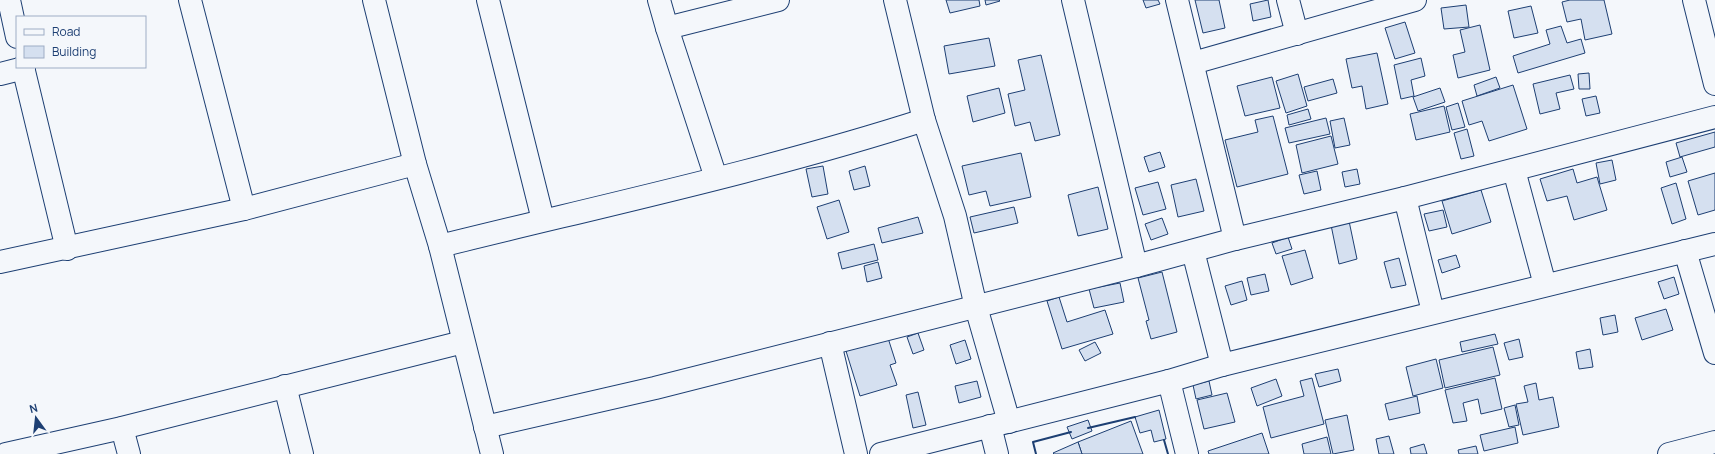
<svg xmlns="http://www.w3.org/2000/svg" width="1715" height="454" font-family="Manrope,sans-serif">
	<rect width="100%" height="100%" fill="#f4f7fb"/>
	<g fill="#d5e0f0" stroke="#1d3f73">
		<polygon points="946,0 979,0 980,6 950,13"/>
		<polygon points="985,0 999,0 1000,1 986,5"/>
		<polygon points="1143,0 1158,0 1160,4 1146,8"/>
		<polygon points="1195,0 1219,0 1225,28 1203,33"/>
		<polygon points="1268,0 1271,17 1253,21 1250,4"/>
		<polygon points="1570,0 1604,0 1612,34 1585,40 1581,19 1567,22 1562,2"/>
		<polygon points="1466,5 1469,27 1444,29 1441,8"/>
		<polygon points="1531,6 1538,33 1514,38 1508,11"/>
		<polygon points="1405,22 1415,53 1395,59 1385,28"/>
		<polygon points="1480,25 1490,70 1458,78 1453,55 1465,52 1460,30"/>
		<polygon points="1561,26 1567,43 1581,39 1585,53 1518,73 1513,56 1550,44 1546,30"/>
		<polygon points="989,38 995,66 949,74 944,46"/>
		<polygon points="1377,53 1388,104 1366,109 1362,86 1352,88 1346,59"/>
		<polygon points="1041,55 1060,135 1035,141 1030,122 1015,126 1008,94 1025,90 1018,60"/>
		<polygon points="1421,58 1425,76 1411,80 1414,96 1401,99 1394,65"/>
		<polygon points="1589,73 1590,89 1579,89 1578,74"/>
		<polygon points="1298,74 1307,106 1286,113 1276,81"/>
		<polygon points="1570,75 1574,89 1556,93 1560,109 1540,114 1533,84"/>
		<polygon points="1272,77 1280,108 1245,116 1237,86"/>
		<polygon points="1496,77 1500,88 1477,96 1474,85"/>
		<polygon points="1333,79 1337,93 1308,101 1304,87"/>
		<polygon points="1513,85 1527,129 1489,141 1482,121 1469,125 1462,101"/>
		<polygon points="999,88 1005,113 973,122 967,96"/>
		<polygon points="1440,88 1445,102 1418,111 1413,97"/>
		<polygon points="1596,96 1600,113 1586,116 1582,99"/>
		<polygon points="1458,103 1465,127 1452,130 1446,107"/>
		<polygon points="1444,106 1450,132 1416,140 1410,114"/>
		<polygon points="1308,109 1311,119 1289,125 1287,115"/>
		<polygon points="1273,116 1288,174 1237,187 1225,140 1258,132 1255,120"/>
		<polygon points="1326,118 1330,134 1289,143 1285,128"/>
		<polygon points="1344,118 1350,145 1335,148 1330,121"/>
		<polygon points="1467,129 1474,156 1461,159 1454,133"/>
		<polygon points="1715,132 1715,147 1680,157 1676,143"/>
		<polygon points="1331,136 1338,164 1302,173 1296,145"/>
		<polygon points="1160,152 1165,167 1149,172 1144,157"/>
		<polygon points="1021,153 1031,197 990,206 986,191 969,195 962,166"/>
		<polygon points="1682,157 1687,172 1670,177 1666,162"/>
		<polygon points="1612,160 1616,180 1600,184 1596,163"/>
		<polygon points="823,166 828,194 812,197 806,169"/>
		<polygon points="865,166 870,186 854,190 849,171"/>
		<polygon points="1357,169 1360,184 1345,187 1342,172"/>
		<polygon points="1573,169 1577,183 1597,177 1607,210 1574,220 1567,196 1547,201 1540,179"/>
		<polygon points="1317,171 1321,190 1304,194 1299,175"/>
		<polygon points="1715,173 1715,210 1698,215 1688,181"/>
		<polygon points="1196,179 1204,211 1178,217 1171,185"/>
		<polygon points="1158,182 1166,209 1143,215 1135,188"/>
		<polygon points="1676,183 1686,219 1672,224 1661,188"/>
		<polygon points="1098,187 1108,229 1078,236 1068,195"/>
		<polygon points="1481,190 1491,222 1452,234 1442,201"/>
		<polygon points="839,200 849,232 827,239 817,207"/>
		<polygon points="1014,207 1018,223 974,233 970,217"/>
		<polygon points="1443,210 1447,227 1429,231 1424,214"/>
		<polygon points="918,217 923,233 882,243 878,228"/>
		<polygon points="1162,218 1168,234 1151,240 1145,224"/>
		<polygon points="1349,221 1357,259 1339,264 1331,225"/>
		<polygon points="1288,237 1292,249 1276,254 1272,243"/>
		<polygon points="874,244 878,260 842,269 838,253"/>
		<polygon points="1305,250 1313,278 1291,285 1282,256"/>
		<polygon points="1456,255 1460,267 1442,273 1438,260"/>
		<polygon points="1399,258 1406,285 1391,288 1384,262"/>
		<polygon points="878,262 882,278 867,282 864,266"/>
		<polygon points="1162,272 1177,332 1151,339 1146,321 1149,320 1138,278"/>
		<polygon points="1265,274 1269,291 1251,295 1247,278"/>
		<polygon points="1674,277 1679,294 1664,299 1658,282"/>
		<polygon points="1242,281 1247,300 1231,305 1225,286"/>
		<polygon points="1120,283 1124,302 1094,308 1089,289"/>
		<polygon points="1059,297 1067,322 1105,310 1113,334 1062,349 1047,301"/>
		<polygon points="1666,309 1673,330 1642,340 1635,318"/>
		<polygon points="1615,315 1618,332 1603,335 1600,318"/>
		<polygon points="918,333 924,350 913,354 907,337"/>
		<polygon points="1495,334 1498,344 1462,352 1460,342"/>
		<polygon points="888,338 896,363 890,365 897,385 860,396 846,351"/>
		<polygon points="1519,339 1523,357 1509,360 1504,343"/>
		<polygon points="965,340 971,359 956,364 950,345"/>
		<polygon points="1095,342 1101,353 1085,361 1079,350"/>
		<polygon points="1493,347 1500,375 1445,388 1439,360"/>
		<polygon points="1590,349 1593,367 1579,369 1576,352"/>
		<polygon points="1436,359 1443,388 1413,396 1406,367"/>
		<polygon points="1338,369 1341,381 1319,387 1315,374"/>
		<polygon points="1312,378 1324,424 1271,438 1263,407 1304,396 1300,381"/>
		<polygon points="1495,378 1502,409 1481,414 1478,399 1463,403 1467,421 1453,423 1445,390"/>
		<polygon points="1276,379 1282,396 1257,406 1251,388"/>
		<polygon points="977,381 981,397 959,403 955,386"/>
		<polygon points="1209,381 1212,395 1196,399 1193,385"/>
		<polygon points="1536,383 1539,400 1553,397 1559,427 1523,435 1516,404 1528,402 1524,386"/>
		<polygon points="918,392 926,425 913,428 906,395"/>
		<polygon points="1227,393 1235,422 1204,429 1197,400"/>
		<polygon points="1417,396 1420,413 1389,420 1385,404"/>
		<polygon points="1515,405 1519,425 1509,427 1504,408"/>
		<polygon points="1159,410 1166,439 1154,442 1151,430 1140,433 1135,417"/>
		<polygon points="1347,415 1354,450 1333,454 1325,420"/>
		<polygon points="1088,420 1092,431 1072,439 1067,427"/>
		<polygon points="1131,421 1143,454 1082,454 1078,442"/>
		<polygon points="1515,427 1518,443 1484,451 1480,435"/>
		<polygon points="1262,433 1269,454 1209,454 1208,451"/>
		<polygon points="1389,436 1394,454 1379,454 1376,439"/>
		<polygon points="1327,437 1331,454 1304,454 1302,444"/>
		<polygon points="1078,442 1082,454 1054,454 1053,453"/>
		<polygon points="1424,444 1427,454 1411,454 1410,448"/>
		<polygon points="1476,446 1478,454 1459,454 1458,450"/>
	</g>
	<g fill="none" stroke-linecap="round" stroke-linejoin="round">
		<defs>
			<g id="minor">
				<polyline points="9,0 17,37"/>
				<polyline points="190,0 244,209"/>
				<polyline points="374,0 415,164 440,246 492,454"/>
				<polyline points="488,0 543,220"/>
				<polyline points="659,0 667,28 778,0"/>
				<polyline points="895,0 924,120 955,216 976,307 1009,422"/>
				<polyline points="1073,0 1136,266"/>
				<polyline points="1177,0 1235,239"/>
				<polyline points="1288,0 1297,34"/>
				<polyline points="1694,0 1715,84"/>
				<polyline points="667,28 716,178"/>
				<polyline points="1193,63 1415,0"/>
				<polyline points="23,67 67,249"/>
				<polyline points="0,74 24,68"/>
				<polyline points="1514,170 1545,285"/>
				<polyline points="1405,198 1433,312"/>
				<path d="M440,246C601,206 765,171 924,120"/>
				<polyline points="1193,251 1222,365"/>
				<polyline points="1685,251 1715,353"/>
				<polyline points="0,262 244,209 415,164"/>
				<polyline points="830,343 856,454"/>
				<polyline points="1169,381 1187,454"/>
				<polyline points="285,386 302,454"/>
				<polyline points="990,426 997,454"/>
				<polyline points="485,427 655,388 1136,266 1235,239 1405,198 1715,117"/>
				<polyline points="122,428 129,454"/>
				<polyline points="6,454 122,428 463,342"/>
				<polyline points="881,454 1169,381 1222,365 1715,244"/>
				<polyline points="1669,454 1715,442"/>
			</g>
		</defs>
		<use href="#minor" stroke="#1d3f73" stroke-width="24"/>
		<use href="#minor" stroke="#f4f7fb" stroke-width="22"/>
		<g stroke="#1d3f73" stroke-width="2">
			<polyline points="1088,428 1135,417"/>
			<polyline points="1164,440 1168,454"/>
			<polyline points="1036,454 1033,442 1071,432"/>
		</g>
	</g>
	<rect x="16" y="16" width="130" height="52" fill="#f4f7fb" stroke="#9eadc5"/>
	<rect x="24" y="29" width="20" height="6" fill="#f4f7fb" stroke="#9eadc5"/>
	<text x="52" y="36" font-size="12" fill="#1d3f73">Road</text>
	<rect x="24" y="46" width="20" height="12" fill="#d5e0f0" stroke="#9eadc5"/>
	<text x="52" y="56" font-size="12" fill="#1d3f73">Building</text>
	<g transform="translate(36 418) rotate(345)" stroke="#f4f7fb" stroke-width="3" paint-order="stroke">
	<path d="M0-3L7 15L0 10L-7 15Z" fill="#1d3f73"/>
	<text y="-6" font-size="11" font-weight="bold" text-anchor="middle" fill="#1d3f73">N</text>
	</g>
</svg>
